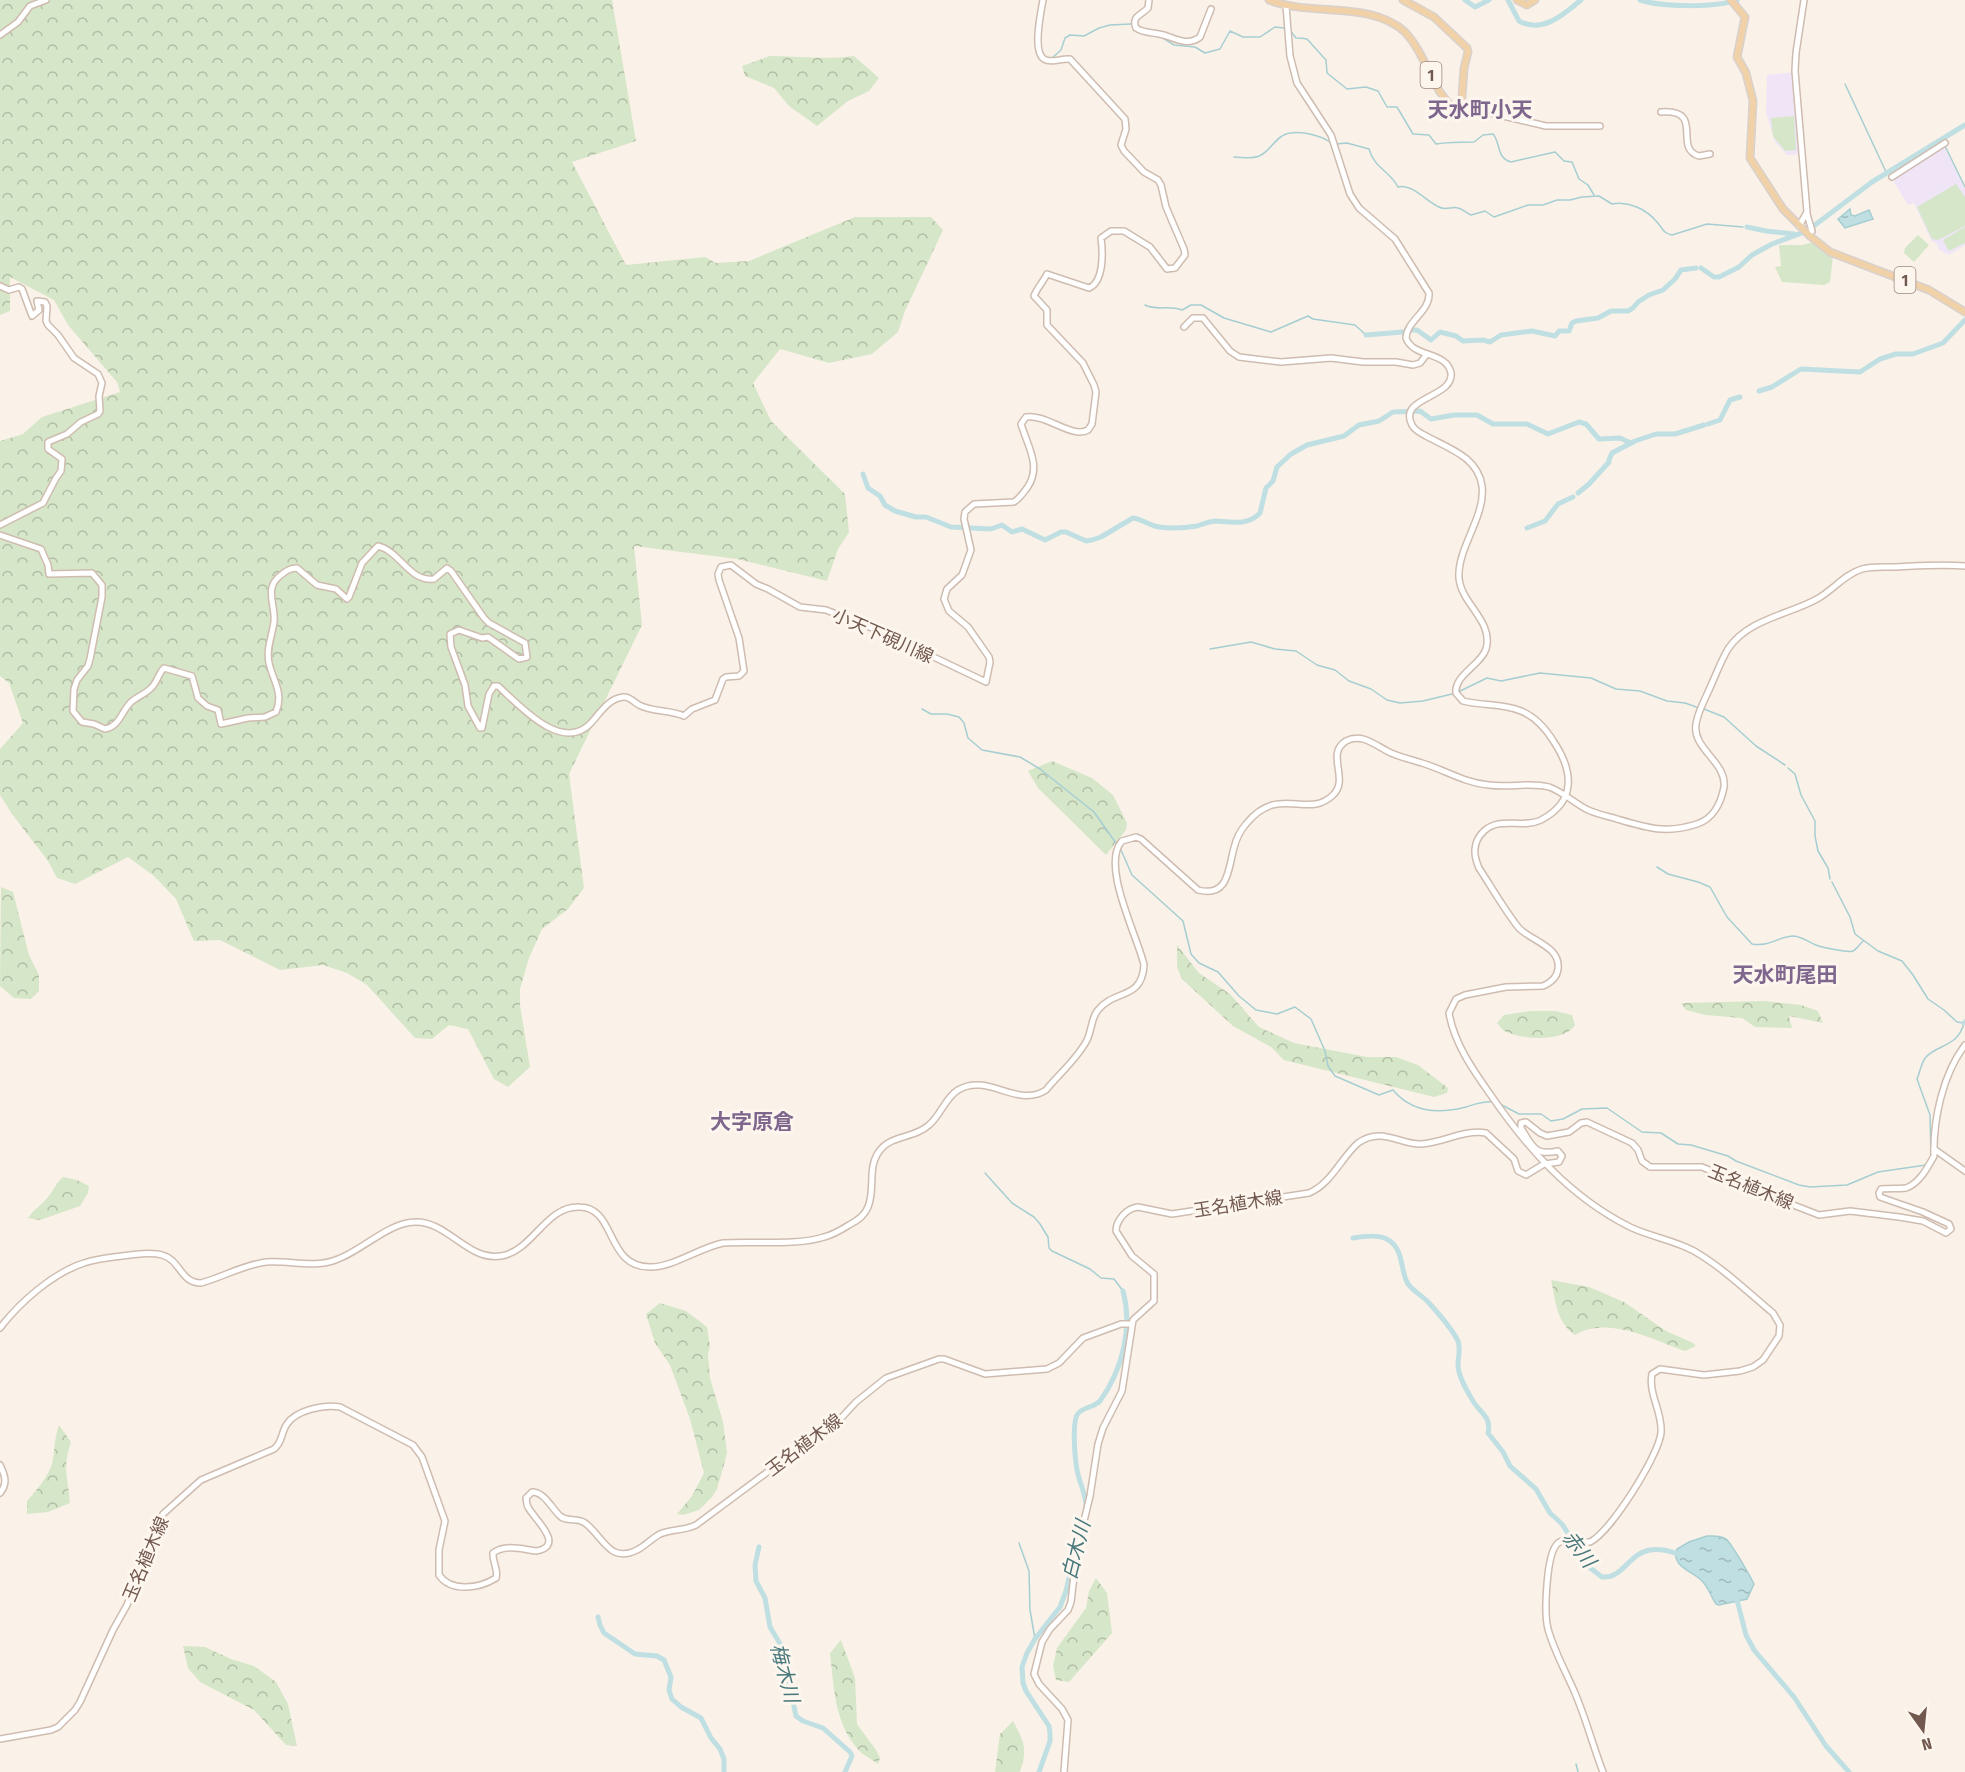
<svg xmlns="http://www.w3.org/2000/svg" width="1965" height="1772" font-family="'Fira Sans Condensed','Noto Sans JP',sans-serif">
	<defs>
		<pattern id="forest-crowns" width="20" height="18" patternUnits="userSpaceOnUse" patternTransform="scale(1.5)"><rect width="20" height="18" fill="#d6e6c8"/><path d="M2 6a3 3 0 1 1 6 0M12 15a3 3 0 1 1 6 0" fill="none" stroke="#b2bda5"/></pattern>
		<pattern id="water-ripples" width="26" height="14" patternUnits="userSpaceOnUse" patternTransform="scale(1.5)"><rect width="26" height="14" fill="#bfdfe2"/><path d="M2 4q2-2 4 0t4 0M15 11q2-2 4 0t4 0" fill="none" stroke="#a0b8ba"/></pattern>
	</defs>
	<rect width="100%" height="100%" fill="#faf2e8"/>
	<g fill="#efe5f7">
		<polygon points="1795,72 1800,153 1794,155 1787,155 1775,142 1767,116 1766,109 1767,75"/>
		<polygon points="1944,146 1965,189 1965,245 1949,255 1939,250 1937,244 1931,240 1914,203 1908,205 1893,180"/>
	</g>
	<g fill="url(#forest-crowns)">
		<polygon points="0,0 612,0 636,141 572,162 626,265 705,257 716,263 749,261 855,217 931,217 943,230 905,311 898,332 872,354 829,363 780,349 753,383 771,421 845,494 849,532 838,549 827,581 737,559 634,546 642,625 569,774 584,888 568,909 542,929 529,958 520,989 520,1005 530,1067 508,1087 494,1079 468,1029 449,1025 432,1039 415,1038 367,985 347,973 323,965 280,970 220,940 194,941 176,899 154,876 128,857 75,884 57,878 48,861 12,814 0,795 0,749 23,723 9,683 0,676 0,441 23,434 42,417 120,392 117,382 68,325 54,300 10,277 10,311 0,315"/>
		<path d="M770,56C798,56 826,60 854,56L879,78L869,91L848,101L817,126L789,106L774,88L745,76L742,66Z"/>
		<polygon points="1052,761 1092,778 1113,795 1127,823 1126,830 1106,855 1038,788 1028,771"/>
		<polygon points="1,887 13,892 29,955 39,975 39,991 31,999 14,998 0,986"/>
		<polygon points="1177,945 1199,973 1230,994 1259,1027 1294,1043 1367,1057 1396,1057 1418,1065 1448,1088 1447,1093 1434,1097 1284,1060 1271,1047 1233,1026 1182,979 1177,967"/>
		<polygon points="1765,1001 1801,1005 1818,1011 1823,1023 1789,1016 1792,1028 1755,1027 1742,1018 1705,1015 1686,1010 1681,1003"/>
		<path d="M1530,1011H1555L1572,1015L1575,1025C1564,1043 1519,1040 1503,1030C1503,1030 1497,1023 1497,1023L1504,1015Z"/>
		<path d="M63,1177L77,1180L89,1186L88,1193L80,1206L40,1220L28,1218C34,1209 42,1205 48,1197C54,1190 56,1183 63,1177Z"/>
		<path d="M1551,1280L1589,1287L1624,1302L1666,1331L1693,1343L1696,1346L1685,1351C1653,1340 1608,1315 1575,1335C1556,1322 1556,1301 1551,1280Z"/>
		<polygon points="660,1303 686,1311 707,1327 710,1346 708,1354 710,1378 723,1422 727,1452 725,1461 717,1489 712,1497 699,1510 683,1515 677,1514 692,1496 704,1473 690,1419 670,1365 655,1343 646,1314"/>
		<path d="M59,1425L71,1442C62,1470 68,1476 70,1503L48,1512L27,1514V1501C36,1491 48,1477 52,1464C55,1451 54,1438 59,1425Z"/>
		<polygon points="1096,1578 1107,1593 1112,1633 1069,1682 1056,1680 1053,1666 1057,1648 1086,1608 1089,1591"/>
		<path d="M841,1640L855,1678L857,1724L876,1750L880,1758L878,1764C871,1759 861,1754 856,1747C834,1720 834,1686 830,1653Z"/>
		<polygon points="183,1646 205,1647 231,1659 254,1666 276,1682 288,1704 297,1746 286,1745 254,1710 200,1682 188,1668"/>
		<path d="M1013,1721C1024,1742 1028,1748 1020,1772H995L1000,1734Z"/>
	</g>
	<g fill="#d6e6c8">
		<polygon points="1794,116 1796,150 1785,151 1773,136 1771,118"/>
		<polygon points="1956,184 1965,197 1965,226 1938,240 1932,239 1917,207"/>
		<polygon points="1965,227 1965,243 1949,251 1943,240"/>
		<polygon points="1918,235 1929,245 1914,262 1904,253 1905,248"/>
		<polygon points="1814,242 1833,256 1830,282 1824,285 1782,282 1775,267 1781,266 1779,245 1802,245"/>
	</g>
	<g fill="url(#water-ripples)" stroke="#a6ced2" stroke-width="1.5">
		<polygon points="1850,209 1851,215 1855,216 1869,210 1873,219 1845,228 1838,219"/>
		<path d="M1707,1536C1714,1536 1720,1535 1726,1539C1732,1544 1750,1576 1754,1584L1747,1599L1719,1605L1716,1604C1711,1597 1708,1586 1701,1580C1690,1570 1671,1566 1677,1549L1689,1542Z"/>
	</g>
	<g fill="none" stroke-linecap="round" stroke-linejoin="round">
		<g stroke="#a6ced2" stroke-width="1.5">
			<path d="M1289,29L1296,38C1299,38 1303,38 1307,39C1308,40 1323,57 1326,60L1327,73L1347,89L1366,87L1378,91L1387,107H1397L1413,134L1429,135L1436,144C1449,142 1461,142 1474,142L1483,135L1493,134C1501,143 1496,158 1511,162L1555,152L1564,161L1572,162L1579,179L1588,185L1594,195"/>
			<polyline points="1163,38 1174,45 1195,47 1205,53 1220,49 1230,31 1243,37 1260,37 1275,27 1284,28"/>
			<polyline points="1052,58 1061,50 1065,38 1070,35 1084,36 1099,28 1110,25 1131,24"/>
			<polyline points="1845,84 1887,174"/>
			<polyline points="1942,139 1943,141"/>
			<path d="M1336,144L1347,143L1369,149C1374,168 1390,171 1398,187C1412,183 1427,202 1439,207C1446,211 1452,206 1458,208C1463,209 1466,213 1471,215L1485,211L1494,217L1528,205H1543L1557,200H1570L1582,197L1599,196L1612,204C1629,201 1646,209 1657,222C1663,229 1663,233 1672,235L1707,224L1743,227"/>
			<polyline points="1945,146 1965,187"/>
			<path d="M1234,157C1243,157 1253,160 1261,155C1269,151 1274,141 1282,136C1294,128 1321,135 1331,143"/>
			<path d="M1145,305C1156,311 1169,305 1182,310L1191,305H1201L1224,318L1271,332L1308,316L1313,319L1355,325L1366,335"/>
			<polyline points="1210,649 1251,642 1275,649 1296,651 1317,665 1335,670 1349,681 1371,689 1387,700 1400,703 1423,701 1456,693 1487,678 1501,681 1540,673 1591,678 1616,689 1640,691 1667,701 1685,703 1699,708"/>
			<polyline points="922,709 931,714 947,714 959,717 964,723 968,738 982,750 1020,757 1040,769 1094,812 1118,846"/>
			<polyline points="1704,709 1724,717 1756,746 1785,765"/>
			<polyline points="1788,768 1795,774 1801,795 1815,821 1815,836 1818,851 1828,868 1830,879"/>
			<path d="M1121,850L1132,875L1183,921L1191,954L1199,963L1218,972L1239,996L1256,1010L1277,1014L1295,1007L1311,1019L1325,1051L1328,1066L1335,1076L1379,1095L1393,1090C1412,1113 1439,1114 1466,1107C1476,1104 1483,1101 1494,1102"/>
			<path d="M1657,867L1668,874L1698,882L1710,887L1727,917L1752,944C1772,947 1778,936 1794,936C1802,937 1809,942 1816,945C1820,947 1849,953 1853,951C1856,950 1860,944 1863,941"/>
			<path d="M1832,882L1850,917L1855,934L1878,951L1902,961L1913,975L1928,999L1944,1010L1957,1022L1964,1023C1958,1047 1938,1044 1926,1057C1921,1063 1920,1072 1917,1079L1930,1115L1931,1156"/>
			<polyline points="1498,1103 1519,1114 1541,1114 1551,1121 1563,1119 1582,1109 1607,1108 1642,1132 1661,1133 1678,1144 1691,1145 1728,1156 1736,1161 1799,1185 1810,1187 1847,1185 1878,1172 1926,1165"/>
			<polyline points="985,1173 1012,1203 1034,1217 1040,1224 1048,1237 1049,1248 1052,1251 1090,1269 1101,1278 1114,1279 1123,1291"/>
			<polyline points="1019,1543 1029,1571 1030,1610 1035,1639"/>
			<polyline points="1576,1764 1578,1772"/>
		</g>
		<g stroke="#bfdfe2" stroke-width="5">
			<polyline points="1465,0 1475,7 1489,0"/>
			<path d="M1508,0L1519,21C1543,34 1564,14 1581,0"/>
			<path d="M1640,0C1662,7 1716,8 1737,0"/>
			<polyline points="1747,227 1766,231 1794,234"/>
			<polyline points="1701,268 1714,277 1719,277 1739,267 1752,255 1772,244 1807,231 1872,182 1965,125"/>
			<polyline points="1411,330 1417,330 1431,340 1440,332 1456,336 1463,341 1483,340 1490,342 1501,335 1532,331 1555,336 1559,331 1569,331 1572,323 1576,321 1598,318 1611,311 1628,311 1633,308 1638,302 1649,295 1663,290 1675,279 1681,270 1696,268"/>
			<polyline points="1366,335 1403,332"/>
			<polyline points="1759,391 1772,387 1801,369 1860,372 1880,359 1896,354 1913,354 1943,343 1965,320"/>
			<polyline points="1708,424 1720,420 1730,400 1740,397"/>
			<polyline points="1609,460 1612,453 1635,441 1656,434 1675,434 1704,425"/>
			<path d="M863,474L868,488L880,496L885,505L895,511L916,517H926L951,527L991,529L1002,525L1012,532L1022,529L1045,540L1061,532H1066L1086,541L1092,540L1101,537L1133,518C1142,519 1150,526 1159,527C1172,529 1185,528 1197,526C1203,524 1210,521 1216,521C1231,522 1248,526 1260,513L1266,488L1273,481L1277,467L1291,454L1307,445L1344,436L1359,425L1379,421L1393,412L1420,411L1431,419L1454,415H1477L1493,424H1527L1548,434L1579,422L1586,424L1599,439L1620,438L1631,443"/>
			<polyline points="1578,493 1589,484 1609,462"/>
			<polyline points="1527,528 1545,521 1558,504 1573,497"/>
			<polyline points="1964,1023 1965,1022"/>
			<path d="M1353,1238C1364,1236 1381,1234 1390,1241C1404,1251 1400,1271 1408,1284C1414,1292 1423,1296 1429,1303C1439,1314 1451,1327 1458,1341C1461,1349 1458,1356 1458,1365C1458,1376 1467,1391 1473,1401C1480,1413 1492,1417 1488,1433L1503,1452L1510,1466L1536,1489L1550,1513L1562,1524L1589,1567L1602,1577C1623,1579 1629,1553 1650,1550C1661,1548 1672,1552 1682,1555"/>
			<path d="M1086,1506C1086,1494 1079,1482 1077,1470C1075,1459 1072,1425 1077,1415C1081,1407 1094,1408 1100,1401C1122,1371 1133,1328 1123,1291"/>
			<polyline points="759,1547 755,1565 756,1581 765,1598 770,1627 782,1647 796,1716 803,1721 823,1728 850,1752 852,1756 845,1772"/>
			<polyline points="1736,1596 1746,1635 1754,1650 1794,1697 1826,1746 1849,1772"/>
			<polyline points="598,1617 600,1625 604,1633 635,1654 657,1656 664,1660 671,1677 669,1690 672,1699 681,1707 701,1718 711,1738 720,1749 724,1759 724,1772"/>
			<polyline points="1039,1772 1050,1741 1050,1733 1049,1726 1026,1691 1023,1683 1022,1667 1027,1653 1035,1639 1060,1607 1066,1591 1079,1535"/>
		</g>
		<defs>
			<g id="secondary">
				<path d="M1149,0L1148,8C1142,15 1131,16 1136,28C1143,33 1151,32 1159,34C1173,36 1186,48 1200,37L1211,9"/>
				<path d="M1286,6L1290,56L1297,83L1331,135L1350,194L1359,208L1395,239L1429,293C1430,312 1407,320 1406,338C1413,358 1447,351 1451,373C1454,398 1397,397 1412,425C1415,431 1421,433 1426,436C1448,448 1478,457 1482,486C1486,516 1457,548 1459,578C1461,604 1494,621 1486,649C1481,665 1454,675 1456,693L1463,701C1482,706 1503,703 1521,711C1536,717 1546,729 1554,742C1573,771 1577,801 1541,820C1522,829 1500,816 1484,831C1473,841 1473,855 1479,868C1492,888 1504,909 1518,927C1530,941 1561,946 1558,969C1557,978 1550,983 1543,986L1506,987L1465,995L1456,999L1449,1013C1454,1043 1473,1070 1490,1094C1527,1148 1570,1197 1630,1227C1651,1237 1674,1240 1694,1251C1722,1267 1749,1293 1773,1313L1780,1325L1779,1336L1763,1360L1753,1367L1740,1371L1704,1375L1660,1369L1652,1374C1648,1394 1663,1413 1661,1433C1659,1455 1610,1533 1590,1542C1580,1543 1568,1536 1558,1543C1546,1553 1544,1614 1548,1629C1554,1651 1566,1672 1575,1693C1586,1719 1593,1746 1603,1772"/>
				<polyline points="0,35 18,22 30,6 46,0"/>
				<polyline points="1461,111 1482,111 1546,126 1600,126"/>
				<path d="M1661,112C1706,109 1672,148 1699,156L1710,154"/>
				<polyline points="1892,177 1945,143"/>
				<polyline points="1807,214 1812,231"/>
				<polyline points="1799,226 1807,212 1795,71 1796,53 1804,0"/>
				<polyline points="0,286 9,290 19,287 22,289 32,316 39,310 37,301 45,302 47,306 46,321 48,325 58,335 74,358 98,374 102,383 99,396 100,411 98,414 81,422 67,434 48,442 48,449 62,459 61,471 56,478 43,503 0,525"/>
				<polyline points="1184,327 1193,318 1203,318 1230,351 1239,357 1247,358 1281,362 1331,358 1363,362 1396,362 1413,365 1420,363 1427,354"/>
				<path d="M0,535L41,549L48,565L49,574L92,573L102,585V597L90,659L88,666L77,680L74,689L73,711L82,722L94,724L105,729C120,726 121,712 131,702C137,697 145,694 151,688C157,683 158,674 164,668L192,676L198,698L207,706L218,710L221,724L248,718L265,717L276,712C284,693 273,681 269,663C266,649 272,636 274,622C276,605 263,588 281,575C286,571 290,568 297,568L317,585L336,589L347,599L349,597L362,563L378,546C400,551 409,582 434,579L447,568L451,571L484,618L489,623L525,643L527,657L519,659L488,637L482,638L459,630L450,634L451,647L465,685L468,706L480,728H482L489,694L494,686H498C519,705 562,754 591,723C600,713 608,699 623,697C630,696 633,702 639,705C652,712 670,710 684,716L692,709L715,700L723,679L726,677L739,676L744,671L739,638L719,580L718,574L721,567L731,565L756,584L768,589L800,607L826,610L877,630L986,682L990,662L989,657L968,627L949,611L944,599L947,589L962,575L971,550L964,519L965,512L974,504L1014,502C1020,498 1023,493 1027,488C1042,467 1028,447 1021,424L1026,417C1047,414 1072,439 1088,430L1092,424L1096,392L1094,385L1083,363L1047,325V310L1034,296C1037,288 1043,282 1047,274L1089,288C1104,282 1103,252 1101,238L1111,231H1124L1150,247L1167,269L1175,268L1185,255L1184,249L1166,207L1161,185L1158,180L1144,172L1124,151L1121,145L1126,129L1125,119L1070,59C1062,58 1054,63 1046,60C1031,55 1041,12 1043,0"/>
				<polyline points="1934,1149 1965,1171"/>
				<path d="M0,1328C20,1302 53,1273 84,1263C98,1258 115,1257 130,1255C140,1254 152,1252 162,1255C181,1260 180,1283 201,1283C223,1277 243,1265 266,1262C290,1260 315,1269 338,1259C362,1250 390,1222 415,1222C448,1221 467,1261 501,1256C533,1251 546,1205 580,1207C617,1208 605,1268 651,1267C673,1267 699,1248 723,1243C754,1241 796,1246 824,1237C833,1235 841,1230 849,1225C857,1221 865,1215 868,1207C876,1188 866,1166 881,1149C893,1135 915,1138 929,1125C941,1115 945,1098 958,1090C988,1072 1017,1109 1046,1090C1059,1074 1078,1058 1087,1040C1092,1030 1091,1018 1098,1010C1115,989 1142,1000 1144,965C1138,937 1100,865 1122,841L1136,837L1141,839L1198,890C1229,898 1228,869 1234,848C1236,839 1240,831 1246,824C1279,783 1308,820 1333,795C1350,779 1325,754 1346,741C1361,733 1374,744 1387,751C1398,757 1410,759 1422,763C1445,770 1465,783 1489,785C1509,788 1530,782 1549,787C1563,792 1573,802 1586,809C1596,814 1607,816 1617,819C1647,828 1666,834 1697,824C1713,819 1721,803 1724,787C1727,762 1692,749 1696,724C1698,710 1707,696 1712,683C1717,672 1722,659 1728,649C1748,619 1788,615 1817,599C1833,590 1845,574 1862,569C1872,566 1884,567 1894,567C1918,566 1941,564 1965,566"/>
				<path d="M0,1465C5,1475 8,1484 0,1493"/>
				<path d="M0,1739L51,1730L58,1727L75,1710L80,1702L113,1630L127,1605L163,1514L201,1480L274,1449C283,1442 281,1432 287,1424C296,1410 325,1404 340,1407L413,1445L422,1457L445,1521L439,1550V1575C451,1593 480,1588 496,1578C499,1570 492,1562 493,1553C506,1544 521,1549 536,1551C567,1546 533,1518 528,1507C526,1504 527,1501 526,1498L532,1492C544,1492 551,1507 559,1515C566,1523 577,1517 585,1523C603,1536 609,1564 637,1550C645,1546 651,1539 660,1534C671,1529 684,1531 696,1525L785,1459L831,1429L856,1402L886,1378L939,1359H944L985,1374L1047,1369L1059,1363L1083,1338L1121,1324H1132"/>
				<path d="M1064,1772L1068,1720L1062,1709L1039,1684L1034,1674L1042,1642L1050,1629L1068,1610L1071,1602L1077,1550L1090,1496L1098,1444L1103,1428L1122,1391L1133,1320L1154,1301V1274L1132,1256L1116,1231C1116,1220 1127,1208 1138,1207L1172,1214L1309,1193C1331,1184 1341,1158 1358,1143C1381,1126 1401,1145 1421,1144C1443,1143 1464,1129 1486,1133L1514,1159L1518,1171L1526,1175L1544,1164L1559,1162L1562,1156L1558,1151C1535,1156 1533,1147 1521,1128V1123L1526,1122L1540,1133L1547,1136L1569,1132L1581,1123L1587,1122L1632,1143L1638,1150L1642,1161L1650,1167H1702L1752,1188L1762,1196L1783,1201L1819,1215L1850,1211L1899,1217L1923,1221L1946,1233L1951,1229L1949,1224L1923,1212L1880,1197L1879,1193L1881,1189C1889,1188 1898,1189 1906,1188C1919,1184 1928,1167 1934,1156C1933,1119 1943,1074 1965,1045"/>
			</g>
			<g id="primary">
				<path d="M1269,0C1312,17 1370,0 1405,32C1421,49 1428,73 1440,92C1445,99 1450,105 1455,111H1461L1464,68L1468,52L1467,48L1434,17L1403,0"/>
				<polyline points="1517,0 1527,5 1535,0"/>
				<polyline points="1731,0 1745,17 1737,57 1746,73 1753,101 1750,158 1783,209 1810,236 1830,252 1929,290 1965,312"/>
			</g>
		</defs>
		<use href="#secondary" stroke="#cfbcb0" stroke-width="8"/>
		<use href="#primary" stroke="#d8d1ce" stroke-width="9"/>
		<use href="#secondary" stroke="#fff" stroke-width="5"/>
		<use href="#primary" stroke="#f1d1a8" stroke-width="6"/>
	</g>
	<g text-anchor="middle" stroke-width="6" stroke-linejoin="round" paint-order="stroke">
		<g fill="#fdf6ee" stroke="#9c887f" stroke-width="1.5">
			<rect x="1420.5" y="62" width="21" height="26" rx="4.5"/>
			<rect x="1894.5" y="267" width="21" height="26" rx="4.5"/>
		</g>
		<g font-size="16" font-weight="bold" fill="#72594f">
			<text x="1431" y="81">1</text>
			<text x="1905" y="286">1</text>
		</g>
		<g font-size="18" fill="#72594f" stroke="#fdf6ee">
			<text transform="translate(883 636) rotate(24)" y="6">小天下硯川線</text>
			<text transform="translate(1751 1187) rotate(22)" y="6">玉名植木線</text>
			<text transform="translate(1238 1204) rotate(-9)" y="6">玉名植木線</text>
			<text transform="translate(804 1445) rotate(-37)" y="6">玉名植木線</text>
			<text transform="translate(146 1559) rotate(-67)" y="6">玉名植木線</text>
		</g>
		<g font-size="20" font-style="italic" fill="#47777b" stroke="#fdf6ee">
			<text transform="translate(1579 1549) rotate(52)" y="7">赤川</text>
			<text transform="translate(1076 1550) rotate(-76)" y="7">白木川</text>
			<text transform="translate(785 1673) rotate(75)" y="7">梅木川</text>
		</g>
		<g font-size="21" font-weight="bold" fill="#7e668d" stroke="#fdf6ee">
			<text x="1480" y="117">天水町小天</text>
			<text x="1785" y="982">天水町尾田</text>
			<text x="752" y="1129">大字原倉</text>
		</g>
	</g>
	<g transform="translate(1923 1730) rotate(165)" stroke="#fdf6ee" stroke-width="4.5" paint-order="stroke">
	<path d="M0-4.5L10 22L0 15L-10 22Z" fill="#72594f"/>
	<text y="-9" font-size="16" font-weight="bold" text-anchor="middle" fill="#72594f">N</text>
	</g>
</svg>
